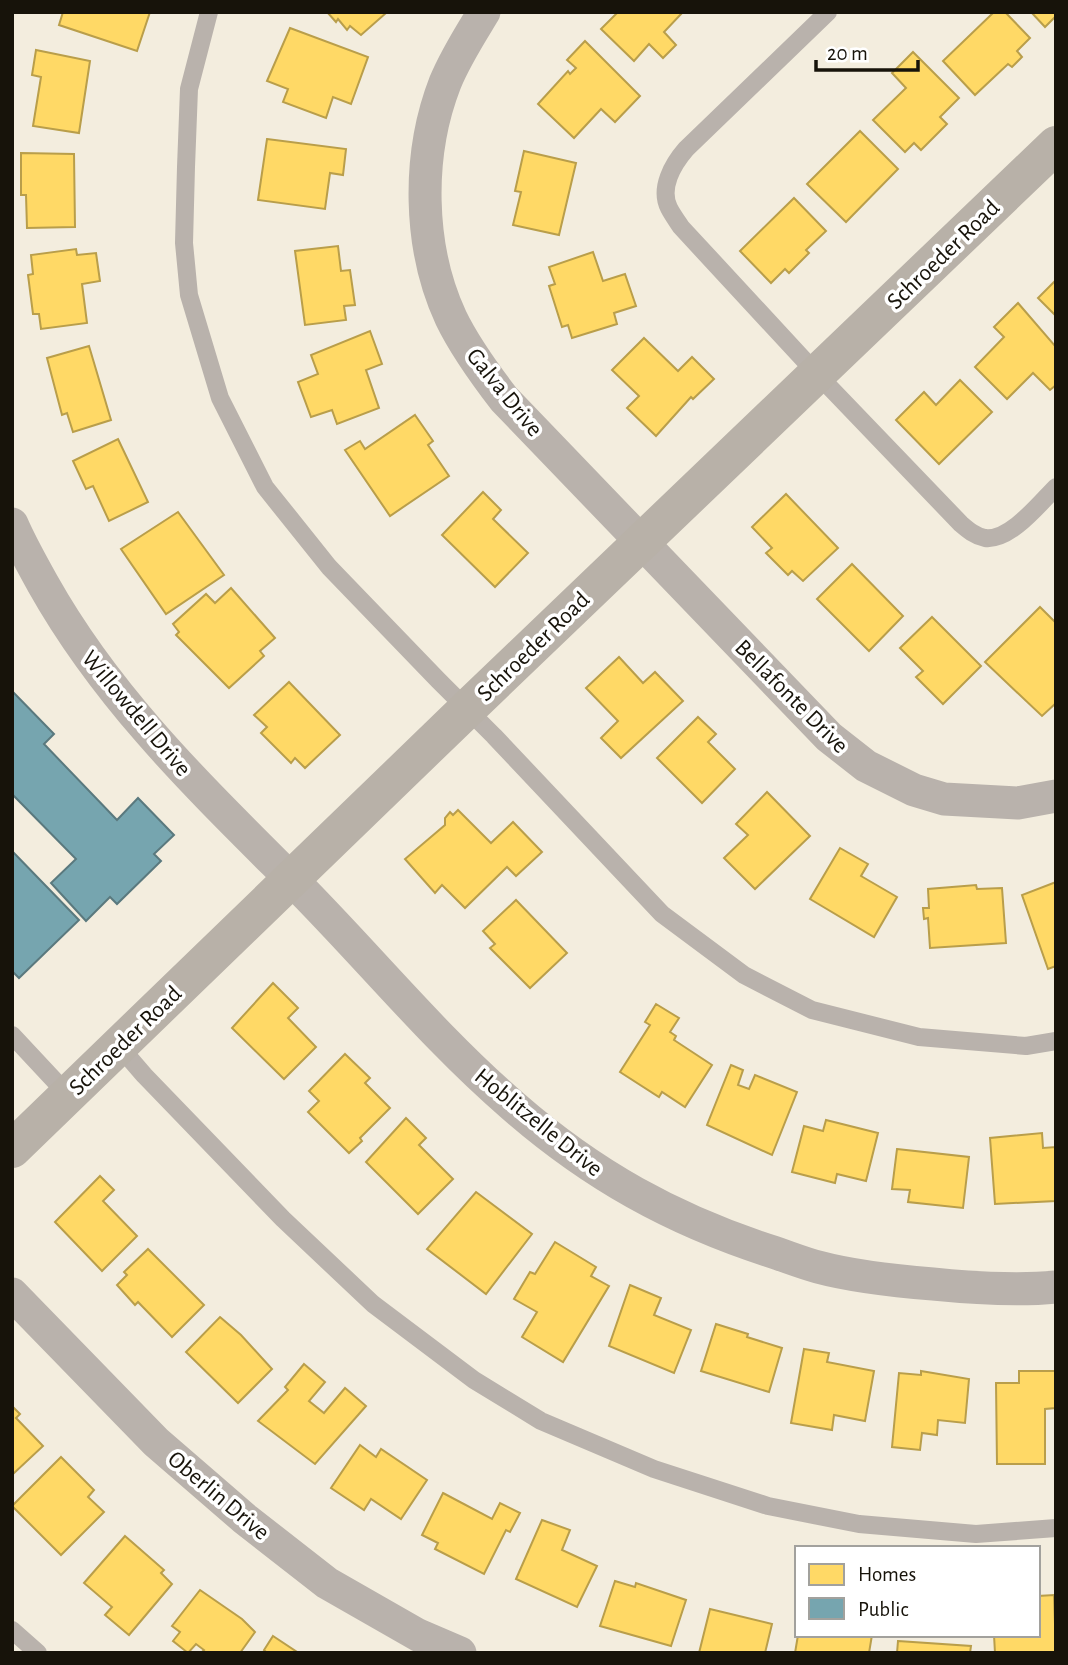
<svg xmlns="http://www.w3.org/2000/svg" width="1068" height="1665" font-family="'Alegreya Sans',sans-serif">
	<rect width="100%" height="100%" fill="#f3edde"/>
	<g fill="#ffd966" stroke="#b99e4a" stroke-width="2">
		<polygon points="63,12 150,12 137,51 59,25"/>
		<polygon points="327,12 384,12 386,13 361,35 350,26 347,30 338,19 336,22"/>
		<polygon points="618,12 683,12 664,32 676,45 663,58 649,44 634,61 601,29"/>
		<polygon points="994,12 1005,12 1030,38 1017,51 1022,57 1012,67 1008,64 975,95 943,61"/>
		<polygon points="1031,12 1056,12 1056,16 1045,27"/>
		<polygon points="290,28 368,57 351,104 333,97 326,118 283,102 288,89 267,81"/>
		<polygon points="585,41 640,96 615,122 601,109 574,138 538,104 568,71 570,74 576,68 567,60"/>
		<polygon points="36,50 90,61 79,133 33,126 41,77 32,75"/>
		<polygon points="913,52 959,98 940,117 947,124 921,150 914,143 905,152 873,120 906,88 892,73"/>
		<polygon points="860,131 898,169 846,222 807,184"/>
		<polygon points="267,139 346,149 343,175 330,173 325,209 258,200"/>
		<polygon points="524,151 576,163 559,235 513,225 521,192 515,191"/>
		<polygon points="21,153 74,154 75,227 27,228 26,195 21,195"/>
		<polygon points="794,198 826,231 806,250 809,253 789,273 785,269 771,283 740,251"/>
		<polygon points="338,246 341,271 350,270 355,305 344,306 346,320 305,325 295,251"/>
		<polygon points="76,249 77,255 96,253 100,281 82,284 87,323 41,329 39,314 33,314 28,275 33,274 31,255"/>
		<polygon points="593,252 603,281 625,274 636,306 614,313 617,324 572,338 568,325 562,327 549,286 555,284 549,267"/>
		<polygon points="1056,280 1056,316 1038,298"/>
		<polygon points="1018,303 1056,347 1056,385 1050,390 1033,373 1007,399 975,367 1004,337 994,327"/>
		<polygon points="370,331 382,364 366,370 379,408 337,424 332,410 311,417 298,382 318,374 311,355"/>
		<polygon points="644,338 678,371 692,357 714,379 693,399 691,397 656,436 627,408 639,396 612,370"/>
		<polygon points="89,346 111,420 73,432 67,413 62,415 47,358"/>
		<polygon points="960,380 992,412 939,464 896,420 924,392 936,405"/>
		<polygon points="415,415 433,441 428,445 449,476 390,516 345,450 360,441 365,449"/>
		<polygon points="118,439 148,502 109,521 93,486 86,489 73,461"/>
		<polygon points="483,492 501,510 493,519 528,553 495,587 442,535"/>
		<polygon points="786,494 838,548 803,581 792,571 788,575 766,553 772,548 752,527"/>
		<polygon points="178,512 224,575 166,614 121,549"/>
		<polygon points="852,564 903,616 869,651 817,599"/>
		<polygon points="231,588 275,638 260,651 264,656 229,688 176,635 179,632 173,624 206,594 215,603"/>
		<polygon points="1040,607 1056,623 1056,703 1042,716 985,662"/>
		<polygon points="932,617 981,666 943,704 916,677 923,671 900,648"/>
		<polygon points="619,657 643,683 655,672 683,701 621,758 601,738 618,721 586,688"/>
		<polygon points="289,682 340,735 305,768 295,758 291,763 261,733 267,727 254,715"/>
		<polygon points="698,717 716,734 708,742 735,769 702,803 657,758"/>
		<polygon points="767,792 810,836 755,889 724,858 748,835 736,824"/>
		<polygon points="458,810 491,843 513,822 542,852 516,876 507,867 465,908 442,885 435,893 405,859 445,825 445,818 450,812 453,815"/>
		<polygon points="840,848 868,864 861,876 897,897 874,937 810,899"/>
		<polygon points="1056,882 1056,966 1048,969 1022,895"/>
		<polygon points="976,885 977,889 1002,888 1006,943 930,948 928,918 924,919 923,908 929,908 928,889"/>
		<polygon points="516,900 567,953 530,988 490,948 495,944 483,931"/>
		<polygon points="273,983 298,1008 288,1018 316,1047 284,1079 232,1028"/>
		<polygon points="656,1004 679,1018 670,1032 676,1036 674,1040 712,1065 685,1107 662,1092 659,1097 620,1072 650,1025 645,1022"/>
		<polygon points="345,1054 370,1078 365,1083 390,1108 360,1138 362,1141 349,1153 308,1112 319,1101 309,1091"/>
		<polygon points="731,1065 743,1070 738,1085 749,1089 755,1075 797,1092 772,1155 707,1125"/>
		<polygon points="406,1118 426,1138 419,1145 453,1179 418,1214 366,1162"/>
		<polygon points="826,1120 878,1133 866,1181 837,1174 835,1183 792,1172 804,1126 823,1131"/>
		<polygon points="1042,1133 1043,1148 1056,1147 1056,1201 995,1204 990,1138"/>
		<polygon points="897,1149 969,1157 963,1208 908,1202 910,1190 892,1189"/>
		<polygon points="100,1176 114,1190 103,1201 137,1236 102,1271 55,1222"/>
		<polygon points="476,1192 532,1234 486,1294 427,1249"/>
		<polygon points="555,1242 596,1267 591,1276 609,1286 563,1362 522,1337 537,1312 514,1299 530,1272 535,1274"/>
		<polygon points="148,1249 204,1305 172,1337 138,1302 135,1305 117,1285 127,1275 124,1272"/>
		<polygon points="630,1285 661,1298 654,1315 691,1330 674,1373 609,1346"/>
		<polygon points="220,1317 241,1335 272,1369 238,1403 186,1352"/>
		<polygon points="716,1324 748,1334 747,1337 782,1348 769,1392 701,1371"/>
		<polygon points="804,1349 829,1353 827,1362 874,1371 865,1421 834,1415 832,1430 791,1423"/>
		<polygon points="304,1364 325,1382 309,1401 324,1413 345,1388 366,1406 315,1464 258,1421 288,1390 285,1387"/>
		<polygon points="921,1371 969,1379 965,1423 938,1420 937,1435 922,1433 920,1450 892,1447 899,1373 921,1375"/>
		<polygon points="1019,1371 1056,1371 1056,1408 1045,1409 1045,1464 997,1464 996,1383 1019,1383"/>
		<polygon points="12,1406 20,1414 16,1418 43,1446 12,1475"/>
		<polygon points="360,1445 376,1457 381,1449 427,1480 401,1519 371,1499 364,1510 331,1488"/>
		<polygon points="61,1457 94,1490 88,1497 104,1512 61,1555 12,1506"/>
		<polygon points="443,1493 492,1519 500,1503 520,1513 510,1532 506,1530 484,1574 435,1549 438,1543 422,1535"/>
		<polygon points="542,1520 570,1530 562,1550 597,1566 577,1607 516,1579"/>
		<polygon points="125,1536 164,1570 161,1573 172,1584 129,1635 105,1615 112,1607 84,1583"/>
		<polygon points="615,1581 635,1587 636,1583 686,1600 671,1646 600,1626"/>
		<polygon points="200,1590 242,1619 255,1632 240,1653 201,1653 204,1650 196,1644 188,1653 173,1641 180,1632 172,1626"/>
		<polygon points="1054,1595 1056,1653 995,1653 994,1635 1038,1635 1038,1596"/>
		<polygon points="710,1609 772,1624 765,1653 699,1653"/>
		<polygon points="798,1635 872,1635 869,1653 795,1653"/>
		<polygon points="273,1636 297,1652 296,1653 267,1653 264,1650"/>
		<polygon points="898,1641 971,1646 970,1653 897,1653"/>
	</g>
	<g fill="#76a5af" stroke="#5a797e" stroke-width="2">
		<polygon points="12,691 54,734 44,744 117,820 138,798 174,835 154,854 161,861 117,904 110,897 86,921 51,883 76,859 12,794"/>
		<polygon points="12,851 79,920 19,978 12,971"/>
	</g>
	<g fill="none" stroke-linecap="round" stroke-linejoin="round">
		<g stroke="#b9b2ac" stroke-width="18">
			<polyline points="209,12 189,89 186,167 184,243 189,295 220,398 265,487 329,567 438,680 494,736 662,914 744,975 812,1010 919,1037 1026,1046 1056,1041"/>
			<path d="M828,12L686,149C673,164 659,188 669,208C672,214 677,221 681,227L817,374L961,524C968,530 975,536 985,538C1010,541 1039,504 1056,487"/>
			<polyline points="12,1035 68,1095"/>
			<polyline points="119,1046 144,1075 283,1219 373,1304 474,1380 541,1421 654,1469 768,1506 859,1524 976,1534 1056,1528"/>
			<polyline points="12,1630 38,1653"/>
		</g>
		<g stroke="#b9b2ac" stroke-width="33">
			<path d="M484,12C470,35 455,58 445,83C417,155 418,247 451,318C465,347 484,373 504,399L829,737L866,766L914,790L944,799L1018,803L1056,796"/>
			<path d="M12,524C21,545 32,564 43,584C108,700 200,788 293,881C367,955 433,1037 513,1106C592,1175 673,1220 773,1252C788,1257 803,1263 818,1267C855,1277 895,1281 933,1284C973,1288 1016,1291 1056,1287"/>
			<polyline points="12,1294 156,1442 245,1519 327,1583 418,1635 460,1653"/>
		</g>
		<polyline stroke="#b8b1a8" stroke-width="38" points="12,1149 466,710 1056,145"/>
	</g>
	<g text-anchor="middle" stroke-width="7" stroke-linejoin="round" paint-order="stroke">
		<g font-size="24" fill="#17130a" stroke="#fff">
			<text transform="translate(943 254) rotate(-44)" y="8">Schroeder Road</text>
			<text transform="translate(505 392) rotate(51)" y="8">Galva Drive</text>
			<text transform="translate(533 646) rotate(-44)" y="8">Schroeder Road</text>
			<text transform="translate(792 696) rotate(45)" y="8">Bellafonte Drive</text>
			<text transform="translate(137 713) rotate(50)" y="8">Willowdell Drive</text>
			<text transform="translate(125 1040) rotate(-44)" y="8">Schroeder Road</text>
			<text transform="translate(539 1122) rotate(39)" y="8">Hoblitzelle Drive</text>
			<text transform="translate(219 1495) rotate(40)" y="8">Oberlin Drive</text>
		</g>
	</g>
	<rect width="1068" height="1665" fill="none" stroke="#17130a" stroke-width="28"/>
	<rect x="795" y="1546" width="245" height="91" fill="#ffffff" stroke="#a2a19d" stroke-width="2"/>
	<rect x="809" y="1564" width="35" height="21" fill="#ffd966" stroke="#a2a19d" stroke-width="2"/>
	<text x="858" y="1581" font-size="21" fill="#17130a">Homes</text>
	<rect x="809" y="1598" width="35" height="21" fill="#76a5af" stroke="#a2a19d" stroke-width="2"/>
	<text x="858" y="1616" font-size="21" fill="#17130a">Public</text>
	<path d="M816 60v10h102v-10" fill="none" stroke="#17130a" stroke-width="3.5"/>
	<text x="827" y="60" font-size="21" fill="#17130a" stroke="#ffffff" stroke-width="5" paint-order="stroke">20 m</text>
</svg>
